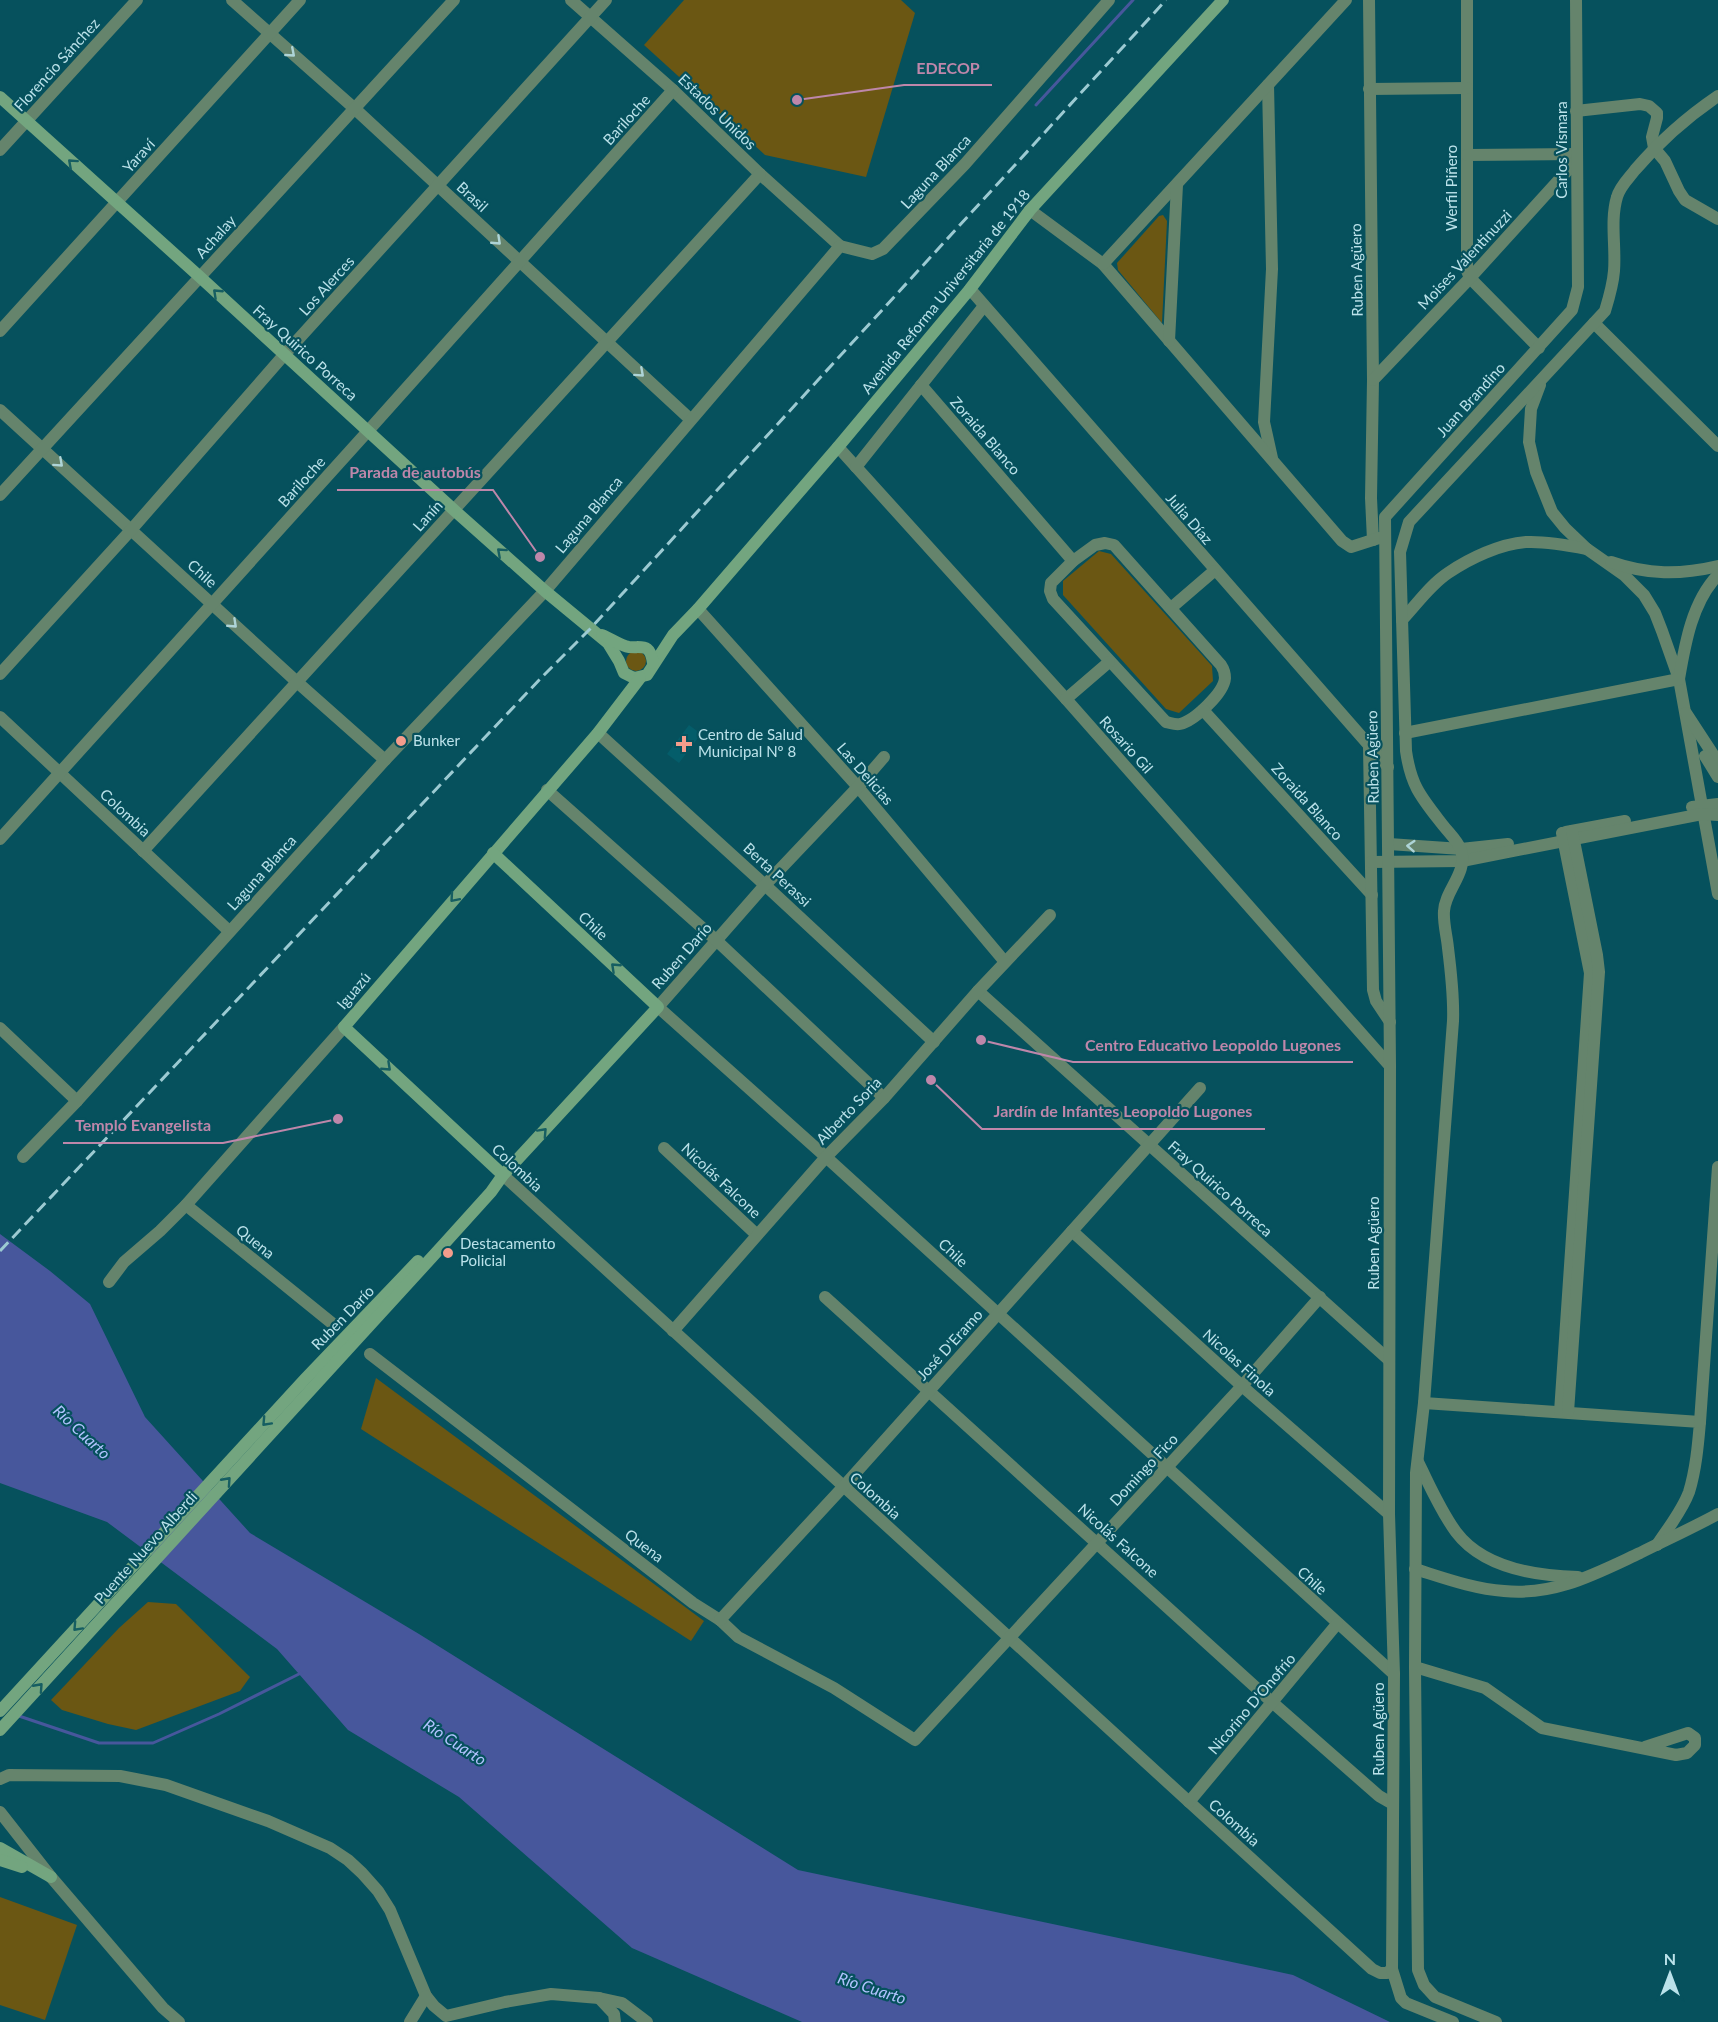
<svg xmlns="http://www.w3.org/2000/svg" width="1718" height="2022" font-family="Lato,sans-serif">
	<rect width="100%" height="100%" fill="#06515d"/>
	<polygon fill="#045d6a" points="689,725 701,734 679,763 667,754"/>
	<g fill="#6b5713">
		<polygon points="684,0 901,0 915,13 866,177 765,155 644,45"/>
		<polygon points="1163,215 1167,221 1162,323 1118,270 1117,263 1159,216"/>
		<polygon points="1099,551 1111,554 1212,666 1213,681 1179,713 1166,709 1063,595 1063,581"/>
		<circle cx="636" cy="661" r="10"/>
		<polygon points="376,1378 704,1621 691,1641 361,1429"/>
		<polygon points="148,1602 176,1604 250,1677 240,1691 136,1730 108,1724 62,1710 51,1700 119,1628"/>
		<polygon points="0,1897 77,1925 45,2020 0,2005"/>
	</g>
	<polygon fill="#47579c" points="0,1234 50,1271 90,1304 145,1417 250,1533 419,1634 798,1870 1293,1975 1390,2022 802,2022 632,1948 459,1797 348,1730 277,1649 107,1522 0,1483"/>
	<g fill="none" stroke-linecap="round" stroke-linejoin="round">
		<g stroke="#47579c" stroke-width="3">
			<polyline points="1036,105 1133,0"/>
			<polyline points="19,1716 99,1743 153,1743 219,1714 301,1673"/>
		</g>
		<g stroke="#65846c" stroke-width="12">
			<polyline points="232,0 354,108 690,419"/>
			<polyline points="571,0 673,90 760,174 840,246"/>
			<polyline points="1369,0 1373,380 1371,498 1373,540"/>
			<polyline points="1467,0 1467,271 1470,278 1539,348"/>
			<polyline points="1268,85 1272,269 1264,422 1272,458"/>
			<polyline points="1369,89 1467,88"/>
			<polyline points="1576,111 1640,104 1649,106 1657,113 1657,118 1652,137 1654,148 1665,161 1679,191 1685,200 1718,219"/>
			<polyline points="0,150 137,0"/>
			<polyline points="1467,155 1577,154"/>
			<polyline points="1030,210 1103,264 1342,541 1351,547 1379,538"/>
			<polyline points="1103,264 1346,0"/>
			<polyline points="970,289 1388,767"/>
			<polyline points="1594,323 1718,446"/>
			<polyline points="0,331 300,0"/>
			<polyline points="1169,341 1177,185"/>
			<polyline points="1373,380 1470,278 1577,160"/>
			<polyline points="921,385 1073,561"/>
			<polyline points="1540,385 1531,409 1529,442 1536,472 1552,512 1565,528 1587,549 1624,575 1644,595 1655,613 1662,631 1679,679 1718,894"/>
			<polyline points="0,410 297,682 385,760"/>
			<polyline points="838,447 1066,699 1390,1066"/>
			<polyline points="856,467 984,306"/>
			<polyline points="0,495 454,0"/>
			<path d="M1105,543L1114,545L1221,665C1223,668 1225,674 1225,678C1224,693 1194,721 1180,724C1175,725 1171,723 1166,722L1053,599L1050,591L1051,583L1073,561L1095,545Z"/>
			<path d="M1611,562C1648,575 1680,575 1718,566"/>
			<polyline points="1171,608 1214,571"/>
			<polyline points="698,609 858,787 1005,962"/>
			<path d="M1402,620C1417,604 1430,585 1448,573C1470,558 1500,544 1526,542C1546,541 1567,545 1587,549"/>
			<polyline points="0,674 131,530 284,355 606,0"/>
			<polyline points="1066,699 1109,662"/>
			<polyline points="1203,710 1372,895"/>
			<polyline points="1686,713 1718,762"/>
			<polyline points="0,717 229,931"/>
			<polyline points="598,733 765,885 934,1042"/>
			<path d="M1405,733L1679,679C1685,644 1692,602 1718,575"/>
			<polyline points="1369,746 1373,990 1376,1001 1390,1022"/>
			<polyline points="1705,756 1718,777"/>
			<polyline points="884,757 858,787 765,885 658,1007 826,1157 1394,1674"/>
			<polyline points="547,790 716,940 884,1098"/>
			<polyline points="1692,807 1718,804"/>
			<polyline points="1566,832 1625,821"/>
			<polyline points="0,839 368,431 673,90"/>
			<polyline points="1389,844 1461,849 1508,844"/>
			<polyline points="143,851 760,174"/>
			<polyline points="1371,862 1462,861 1702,814 1718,815"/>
			<polyline points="978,991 1389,1360"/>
			<polyline points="0,1028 77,1101"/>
			<polyline points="664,1148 757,1235"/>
			<polyline points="23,1157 77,1101 385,760 545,591 840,246 872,254 883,249 965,164 1109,0"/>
			<polyline points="503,1175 1372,1969 1380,1973 1387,1973 1392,1969"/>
			<polyline points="186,1205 333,1324"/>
			<polyline points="1072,1231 1242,1386 1389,1514"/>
			<polyline points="109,1282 124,1262 160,1231 186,1205 344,1027"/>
			<polyline points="825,1297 1273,1703 1379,1796 1393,1804"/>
			<polyline points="673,1331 826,1157 884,1098 978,991 1050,915"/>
			<polyline points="370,1354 693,1603 720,1620 738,1637 834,1688 915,1740 1242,1386 1320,1297"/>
			<path d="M1424,1403L1700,1422C1698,1445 1696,1469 1689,1492C1682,1511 1668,1528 1657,1545"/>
			<polyline points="1560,1412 1590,973 1562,833"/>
			<polyline points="1568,1412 1599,972 1597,955 1572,831"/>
			<polyline points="1700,1422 1718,1167"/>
			<path d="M1418,1462C1430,1486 1440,1510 1456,1532C1483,1568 1536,1576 1578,1577"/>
			<path d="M1415,1569C1444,1578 1474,1589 1504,1591C1555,1596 1595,1574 1640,1553C1666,1540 1692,1528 1718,1514"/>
			<polyline points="720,1620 843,1487 1200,1088"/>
			<polyline points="1415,1667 1485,1688 1542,1728 1676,1755 1687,1753 1695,1745 1695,1738 1688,1733 1645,1747"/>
			<polyline points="0,1779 9,1775 120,1776 166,1785 268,1821 330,1848 348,1860 362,1873 378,1891 390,1910 426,1996 434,2006 446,2016 505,2002 551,1994 599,1998 622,2003 647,2022"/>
			<polyline points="1189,1802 1337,1624"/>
			<polyline points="0,1812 51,1877 163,2008 179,2022"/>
			<polyline points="599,1998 614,2014 615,2022"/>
			<polyline points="410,2022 426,1996"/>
			<polyline points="1453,2022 1406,2003 1401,1998 1392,1969 1394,1674 1389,1514 1390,1066 1385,517 1572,310 1578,287 1576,0"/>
			<path d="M1496,2022L1435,1997L1424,1985L1418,1970L1415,1667L1416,1473L1424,1403L1453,1021C1454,996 1451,972 1448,948C1447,936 1443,923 1444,911C1445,890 1468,873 1461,850C1458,841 1448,832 1442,824C1421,797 1411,786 1406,751L1400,552L1409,522L1605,311C1609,298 1613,284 1614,271C1616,247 1610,220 1617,197C1620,186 1629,178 1635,170C1659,142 1687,117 1718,96"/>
		</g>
		<g stroke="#73a57f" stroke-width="12">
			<polyline points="0,97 200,277 454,510 545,591 608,643 619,661 624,673 634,678 647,675 673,635 698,609 838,447 970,289 1030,210 1223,0"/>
			<path d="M602,635C610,638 621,646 629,647C643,648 650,643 653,663"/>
			<polyline points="503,1175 344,1027 598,733 640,678"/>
			<polyline points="0,1711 305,1379 418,1261"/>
			<polyline points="0,1730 444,1244 491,1192 503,1175 658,1007 493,853"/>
			<polyline points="0,1848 51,1877"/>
			<polyline points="0,1860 22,1867"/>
		</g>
		<polyline stroke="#9ccad2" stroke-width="3" stroke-dasharray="12 6" stroke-linecap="butt" points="0,1251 541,678 590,629 1166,0"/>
	</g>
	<defs><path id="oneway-chevron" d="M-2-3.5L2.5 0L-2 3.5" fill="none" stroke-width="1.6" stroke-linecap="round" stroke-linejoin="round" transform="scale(1.5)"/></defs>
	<g stroke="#aed4d7">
		<use href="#oneway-chevron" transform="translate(291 53) rotate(41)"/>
		<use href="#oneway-chevron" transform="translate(497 241) rotate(43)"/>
		<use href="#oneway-chevron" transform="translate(640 373) rotate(42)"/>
		<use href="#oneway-chevron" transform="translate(59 463) rotate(42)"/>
		<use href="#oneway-chevron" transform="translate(233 624) rotate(43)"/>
		<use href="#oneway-chevron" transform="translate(1411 846) rotate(-176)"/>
	</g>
	<g stroke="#165e62">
		<use href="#oneway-chevron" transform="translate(72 163) rotate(-138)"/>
		<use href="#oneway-chevron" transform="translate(217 293) rotate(-137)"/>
		<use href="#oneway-chevron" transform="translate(501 552) rotate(-138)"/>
		<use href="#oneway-chevron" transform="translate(454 898) rotate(131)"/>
		<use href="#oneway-chevron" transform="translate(615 967) rotate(-137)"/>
		<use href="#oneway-chevron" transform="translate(387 1067) rotate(43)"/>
		<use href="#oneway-chevron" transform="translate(543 1132) rotate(-47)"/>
		<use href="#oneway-chevron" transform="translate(266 1422) rotate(133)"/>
		<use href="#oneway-chevron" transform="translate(227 1481) rotate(-48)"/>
		<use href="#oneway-chevron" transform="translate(77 1627) rotate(133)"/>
		<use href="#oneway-chevron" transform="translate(39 1687) rotate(-48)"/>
	</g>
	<g fill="#f49d8c" stroke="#06515d" stroke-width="2">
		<circle cx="401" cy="741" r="6"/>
		<path d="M681 735h6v6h6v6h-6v6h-6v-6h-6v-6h6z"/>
		<circle cx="448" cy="1253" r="6"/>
	</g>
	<g text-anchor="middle" stroke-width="4.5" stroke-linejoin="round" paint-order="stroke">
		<g font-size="15" fill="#bbe2ea" stroke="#06515d">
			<text transform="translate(57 65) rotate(-48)" y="5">Florencio Sánchez</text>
			<text transform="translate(717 112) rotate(44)" y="5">Estados Unidos</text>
			<text transform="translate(627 120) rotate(-48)" y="5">Bariloche</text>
			<text transform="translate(1562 150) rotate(-90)" y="5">Carlos Vismara</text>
			<text transform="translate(139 156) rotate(-48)" y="5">Yaraví</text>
			<text transform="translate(936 172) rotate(-47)" y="5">Laguna Blanca</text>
			<text transform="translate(1452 188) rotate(-90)" y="5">Werfil Piñero</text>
			<text transform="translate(472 197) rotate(43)" y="5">Brasil</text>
			<text transform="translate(216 237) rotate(-48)" y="5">Achalay</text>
			<text transform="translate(1465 260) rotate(-47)" y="5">Moises Valentinuzzi</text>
			<text transform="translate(1357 270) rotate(-91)" y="5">Ruben Agüero</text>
			<text transform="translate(327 286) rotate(-48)" y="5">Los Alerces</text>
			<text transform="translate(946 292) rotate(-51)" y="5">Avenida Reforma Universitaria de 1918</text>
			<text transform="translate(305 353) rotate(42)" y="5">Fray Quirico Porreca</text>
			<text transform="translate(1471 400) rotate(-48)" y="5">Juan Brandino</text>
			<text transform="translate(985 436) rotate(49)" y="5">Zoraida Blanco</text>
			<text transform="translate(302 482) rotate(-48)" y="5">Bariloche</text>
			<text transform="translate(589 515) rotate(-50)" y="5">Laguna Blanca</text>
			<text transform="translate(428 516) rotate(-48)" y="5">Lanín</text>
			<text transform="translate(1189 519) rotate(49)" y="5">Julia Díaz</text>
			<text transform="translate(202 574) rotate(42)" y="5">Chile</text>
			<text transform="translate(1126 745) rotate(48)" y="5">Rosario Gil</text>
			<text transform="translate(1373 757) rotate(-91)" y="5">Ruben Agüero</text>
			<text transform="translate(865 774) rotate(49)" y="5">Las Delicias</text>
			<text transform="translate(1307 802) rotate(48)" y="5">Zoraida Blanco</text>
			<text transform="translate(125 813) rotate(43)" y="5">Colombia</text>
			<text transform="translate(262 873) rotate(-48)" y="5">Laguna Blanca</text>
			<text transform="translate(777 875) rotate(43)" y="5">Berta Perassi</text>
			<text transform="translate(593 926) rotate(43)" y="5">Chile</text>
			<text transform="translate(682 956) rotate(-49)" y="5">Ruben Darío</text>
			<text transform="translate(354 991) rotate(-50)" y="5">Iguazú</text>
			<text transform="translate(849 1111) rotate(-46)" y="5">Alberto Soria</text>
			<text transform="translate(517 1168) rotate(43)" y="5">Colombia</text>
			<text transform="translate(721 1181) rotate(43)" y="5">Nicolás Falcone</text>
			<text transform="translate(1220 1189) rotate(42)" y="5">Fray Quirico Porreca</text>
			<text transform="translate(255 1242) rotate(39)" y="5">Quena</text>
			<text transform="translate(1374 1243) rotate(-90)" y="5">Ruben Agüero</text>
			<text transform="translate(953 1253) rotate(43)" y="5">Chile</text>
			<text transform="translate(343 1318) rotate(-46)" y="5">Ruben Darío</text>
			<text transform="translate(950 1345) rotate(-48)" y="5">José D'Eramo</text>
			<text transform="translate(1239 1363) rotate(42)" y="5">Nicolas Finola</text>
			<text transform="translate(1144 1470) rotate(-47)" y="5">Domingo Fico</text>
			<text transform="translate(875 1496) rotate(42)" y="5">Colombia</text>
			<text transform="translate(1118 1541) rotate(42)" y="5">Nicolás Falcone</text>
			<text transform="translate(644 1546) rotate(37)" y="5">Quena</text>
			<text transform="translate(146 1548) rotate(-48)" y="5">Puente Nuevo Alberdi</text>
			<text transform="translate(1312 1581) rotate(42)" y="5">Chile</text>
			<text transform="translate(1252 1704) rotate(-50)" y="5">Nicorino D'Onofrio</text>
			<text transform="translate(1379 1729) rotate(-90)" y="5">Ruben Agüero</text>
			<text transform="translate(1234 1823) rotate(42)" y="5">Colombia</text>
		</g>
		<g font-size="15" fill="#bbe2ea" stroke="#06515d" text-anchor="start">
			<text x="698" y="740">Centro de Salud<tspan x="698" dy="17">Municipal Nº 8</tspan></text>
			<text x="413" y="746">Bunker</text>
			<text x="460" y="1249">Destacamento<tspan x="460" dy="17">Policial</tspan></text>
		</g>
		<g font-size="16" font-style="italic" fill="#b2c3ff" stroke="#06515d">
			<text transform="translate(82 1432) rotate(43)" y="6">Río Cuarto</text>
			<text transform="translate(455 1742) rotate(33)" y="6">Río Cuarto</text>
			<text transform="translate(872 1988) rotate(18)" y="6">Río Cuarto</text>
		</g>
	</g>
	<path fill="none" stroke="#be87aa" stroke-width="2" d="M797 100L904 85H992M540 557L493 490H337M981 1040L1073 1062H1353M931 1080L982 1129H1265M338 1119L223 1143H63"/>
	<g fill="#be87aa" stroke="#06515d" stroke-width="2">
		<circle cx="797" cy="100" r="6"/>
		<circle cx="540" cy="557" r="6"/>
		<circle cx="981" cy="1040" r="6"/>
		<circle cx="931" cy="1080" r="6"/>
		<circle cx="338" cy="1119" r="6"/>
	</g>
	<g font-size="16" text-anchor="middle" font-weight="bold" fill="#be87aa" stroke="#06515d" stroke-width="4.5" stroke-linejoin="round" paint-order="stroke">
		<text x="948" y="74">EDECOP</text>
		<text x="415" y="478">Parada de autobús</text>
		<text x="1213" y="1051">Centro Educativo Leopoldo Lugones</text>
		<text x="1123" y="1117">Jardín de Infantes Leopoldo Lugones</text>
		<text x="143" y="1131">Templo Evangelista</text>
	</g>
	<g transform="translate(1670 1974)" stroke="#06515d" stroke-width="4.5" paint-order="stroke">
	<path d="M0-4.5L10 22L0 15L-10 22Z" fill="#bbe2ea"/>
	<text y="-9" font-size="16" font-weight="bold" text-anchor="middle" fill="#bbe2ea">N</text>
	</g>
</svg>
